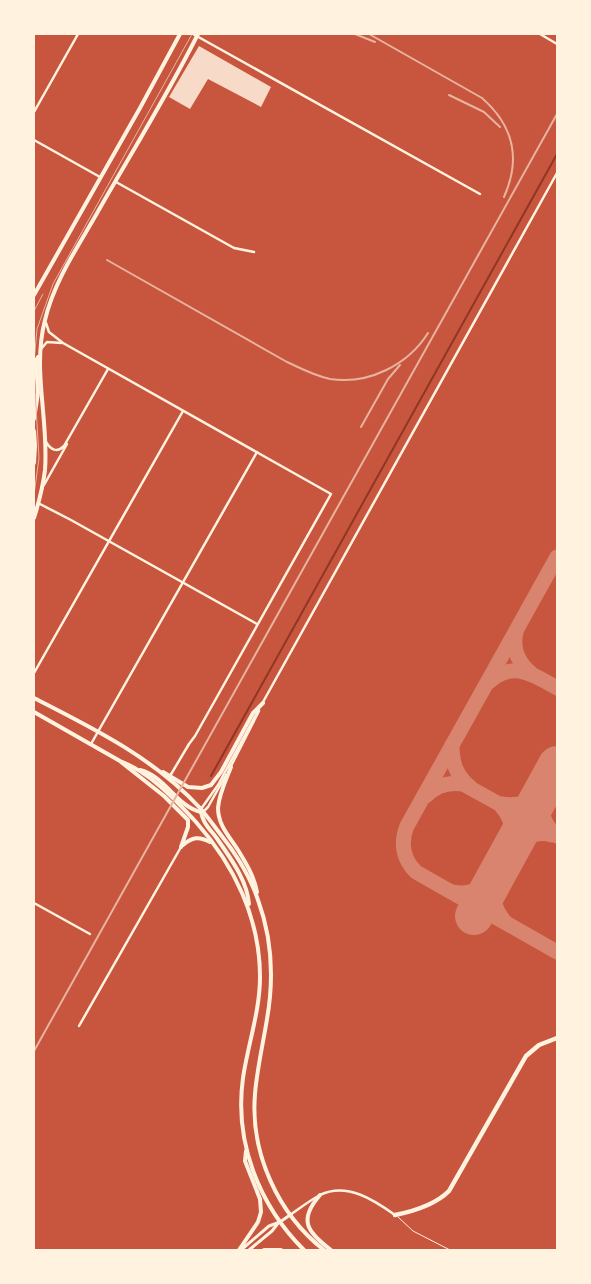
<svg xmlns="http://www.w3.org/2000/svg" width="591" height="1284" font-family="'Fira Sans Condensed',sans-serif">
	<rect width="100%" height="100%" fill="#c8553d"/>
	<g fill="none" stroke-linecap="round" stroke-linejoin="round">
		<polyline stroke="#8f3625" stroke-width="2" points="211,776 557,154"/>
		<g stroke="#d8846e" stroke-width="15">
			<path d="M557,557L407,826C400,843 403,859 416,872L557,952"/>
			<path d="M516,632C512,649 518,663 532,674"/>
			<path d="M489,682C513,660 534,675 557,688"/>
			<path d="M452,745C452,763 456,775 470,787"/>
			<path d="M546,785C540,803 539,819 554,833"/>
			<path d="M426,796C436,785 449,782 463,784L557,836"/>
			<path d="M502,804C521,807 533,800 545,787"/>
			<path d="M501,806C513,819 515,834 510,851"/>
			<path d="M510,851C521,838 535,830 552,835"/>
			<path d="M497,874C490,892 492,906 505,922"/>
			<path d="M453,892C473,896 487,887 498,872"/>
		</g>
		<polyline stroke="#d8846e" stroke-width="38" points="474,916 557,765"/>
	</g>
	<polygon fill="#f7dbc8" points="199,46 271,87 261,107 208,79 190,109 169,97"/>
	<g fill="none" stroke-linecap="round" stroke-linejoin="round">
		<polyline stroke="#fff3e0" stroke-width="1" points="398,1217 413,1231 450,1250"/>
		<g stroke="#fff3e0" stroke-width="2.5">
			<polyline points="193,34 480,194"/>
			<polyline points="540,34 557,44"/>
			<polyline points="34,112 78,34"/>
			<polyline points="34,140 100,177"/>
			<polyline points="116,182 234,248 254,252"/>
			<polyline points="46,323 49,332 63,343 331,494 195,736 189,744 170,776"/>
			<polyline points="41,349 47,342 62,343"/>
			<path d="M46,442C51,450 57,453 64,446L108,369"/>
			<polyline points="44,485 67,444"/>
			<polyline points="38,503 71,520 257,624"/>
			<polyline points="34,673 183,411"/>
			<polyline points="263,702 557,173"/>
			<polyline points="91,744 257,452"/>
			<polyline points="230,768 259,711"/>
			<polyline points="201,809 218,785 259,709"/>
			<polyline points="203,812 208,807 226,775"/>
			<polyline points="34,903 90,934"/>
			<polyline points="79,1026 181,847"/>
			<path d="M290,1215C300,1208 309,1201 320,1195C347,1182 374,1200 395,1215"/>
		</g>
		<g stroke="#fff3e0" stroke-width="3">
			<polyline points="241,1250 269,1226 280,1222 290,1215"/>
			<polyline points="249,1250 272,1231 279,1222"/>
		</g>
		<g stroke="#fff3e0" stroke-width="4">
			<path d="M34,698C93,728 154,758 200,808C207,816 214,826 221,835C236,854 250,876 258,900C272,938 274,979 267,1019C263,1044 257,1069 255,1094C250,1153 278,1214 324,1250"/>
			<path d="M34,712L120,761C149,772 175,799 196,822C234,865 260,918 260,977C260,1011 248,1044 243,1078C234,1142 259,1205 304,1250"/>
			<polyline points="121,762 164,796 188,820 188,827 181,847"/>
			<path d="M231,767C226,780 219,794 218,808C218,825 229,836 238,850C246,863 254,876 257,892"/>
			<path d="M140,770C165,776 177,807 201,812"/>
			<polyline points="163,772 188,787 202,788 211,785 221,772 253,713 263,703"/>
			<path d="M201,809C201,822 211,830 218,840C231,859 247,880 249,904"/>
			<path d="M183,845C192,837 199,836 210,842"/>
			<path d="M320,1195C298,1220 307,1232 331,1250"/>
			<polyline points="239,1250 258,1222 261,1212 260,1199 245,1161 246,1151"/>
			<polyline points="264,1250 281,1250"/>
		</g>
		<g stroke="#fff3e0" stroke-width="4">
			<polyline points="34,295 140,108 180,34"/>
			<polyline points="34,419 38,393 36,361 38,357"/>
			<polyline points="34,431 35,446 34,463"/>
			<path d="M34,518C39,502 43,486 45,470C49,420 32,370 45,320C54,282 77,248 96,215C130,155 167,96 198,34"/>
		</g>
		<path stroke="#fff3e0" stroke-width="4.5" d="M395,1215C415,1211 435,1205 449,1191L526,1056L539,1045L557,1038"/>
		<g stroke="#e9b49f" stroke-width="1">
			<polyline points="34,311 43,294"/>
			<polyline points="34,363 37,329 53,284 192,34"/>
			<polyline points="34,372 39,458 34,495"/>
		</g>
		<g stroke="#e9b49f" stroke-width="2">
			<polyline points="355,34 375,42"/>
			<path d="M369,34L482,98C514,126 521,159 504,197"/>
			<polyline points="449,95 484,112 500,127"/>
			<path d="M107,260L287,362C300,368 315,376 330,379C368,385 408,365 428,333"/>
			<polyline points="361,427 388,379 400,365"/>
			<polyline points="34,1051 557,114"/>
		</g>
	</g>
	<rect width="591" height="1284" fill="none" stroke="#fff3e0" stroke-width="70"/>
</svg>
